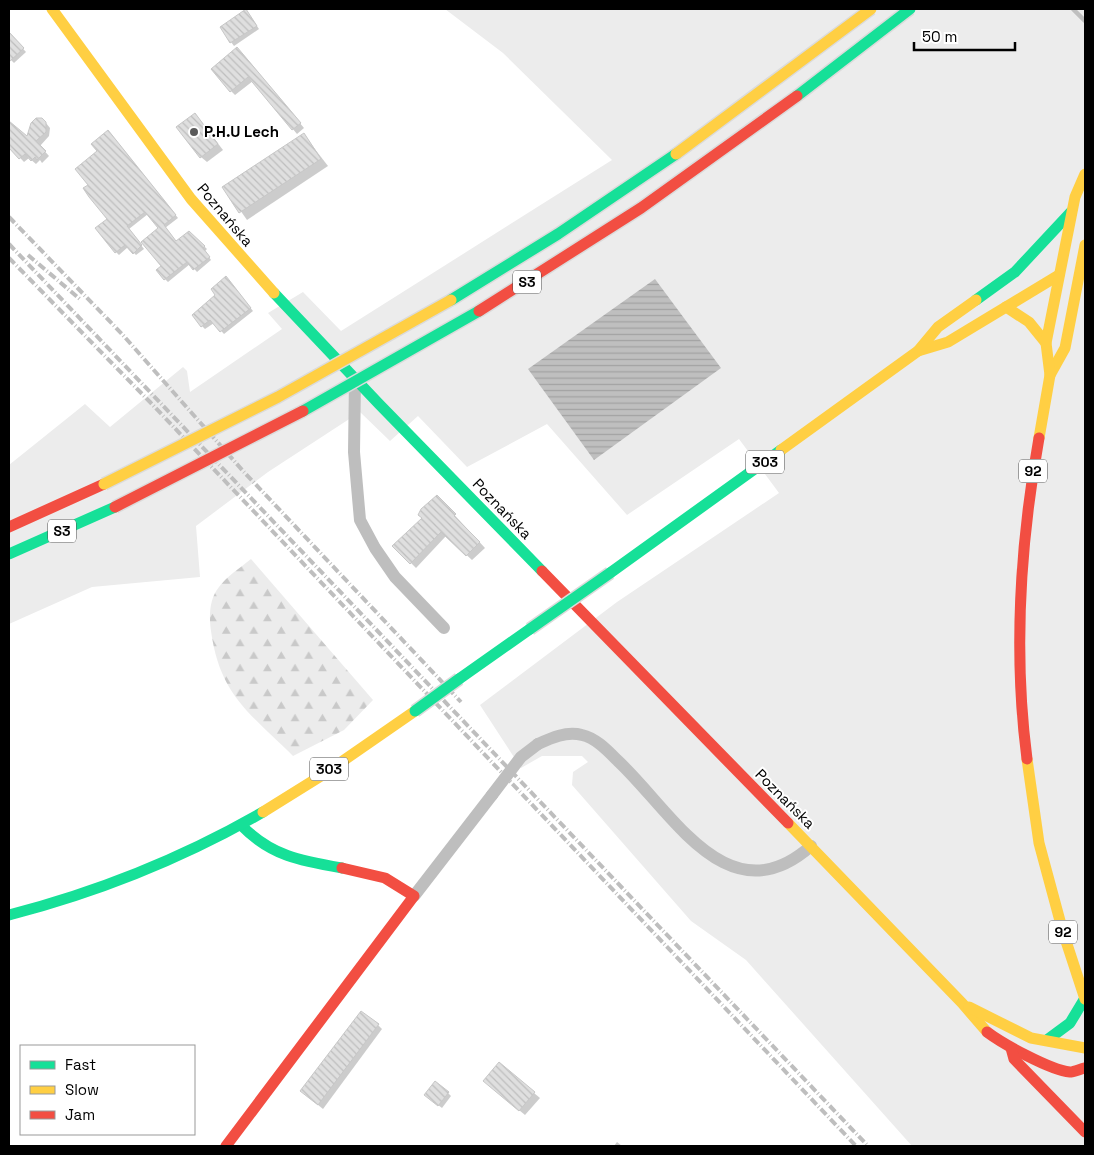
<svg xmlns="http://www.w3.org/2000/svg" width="1094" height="1155" font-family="'Space Grotesk',sans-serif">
	<defs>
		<pattern id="forest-firs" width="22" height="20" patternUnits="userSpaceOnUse" patternTransform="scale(1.25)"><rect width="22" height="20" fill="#ececec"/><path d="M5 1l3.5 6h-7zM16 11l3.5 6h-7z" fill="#c9c9c9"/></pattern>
		<pattern id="water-rules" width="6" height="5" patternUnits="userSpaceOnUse" patternTransform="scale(1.25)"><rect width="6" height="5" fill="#bfbfbf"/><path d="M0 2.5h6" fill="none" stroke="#a2a2a2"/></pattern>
		<pattern id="building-back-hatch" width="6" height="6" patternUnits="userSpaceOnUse" patternTransform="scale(1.25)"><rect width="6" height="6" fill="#dfdfdf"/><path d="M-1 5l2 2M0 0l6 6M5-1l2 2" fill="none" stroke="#bebebe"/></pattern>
	</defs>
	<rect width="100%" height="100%" fill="#fff"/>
	<polygon fill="#ececec" points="445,9 1085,9 1085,1146 912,1146 746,960 691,921 572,785 573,772 588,762 582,756 542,756 521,768 480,705 617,602 779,493 739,439 627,515 547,424 467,467 418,416 390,441 360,412 268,472 196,526 200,577 92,587 9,624 9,465 85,404 110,427 183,367 187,371 190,392 282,329 268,313 303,292 341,331 612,160 503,53"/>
	<path fill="url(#forest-firs)" d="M251,559L373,700L344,730L293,756C250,713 220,696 211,631C209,617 209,599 219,587C227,576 240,568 251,559Z"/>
	<polygon fill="url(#water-rules)" points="655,279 721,368 594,460 528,369"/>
	<g fill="#0003">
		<polygon points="249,14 259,29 234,46 231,42"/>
		<polygon points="9,33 26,52 14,63 9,58"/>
		<polygon points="242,53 304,128 297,134 253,81 235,95 231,91"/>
		<polygon points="200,120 223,150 207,162 201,157"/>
		<polygon points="9,123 27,139 46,123 50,128 49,136 40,146 49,156 42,163 40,160 36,164 29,158 24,162 9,146"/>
		<polygon points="111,134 178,218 165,228 177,242 189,232 207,249 205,251 211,260 197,272 190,264 168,282 165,279 158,270 163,266 160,228 148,214 129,229 144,249 136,255 128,247 119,255 116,252 109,219 90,185 98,152"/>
		<polygon points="304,135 328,166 247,220 224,187"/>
		<polygon points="229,281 253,311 224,334 214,323 205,329 202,326 217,295"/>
		<polygon points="437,496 485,548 472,560 446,536 416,568 394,546 423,518"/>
		<polygon points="378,1025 382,1029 323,1109 301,1091"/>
		<polygon points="490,1086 534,1093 540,1098 525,1115"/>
		<polygon points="448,1093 451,1096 442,1108 429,1098"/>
		<polygon points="617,1142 622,1146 614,1146"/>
	</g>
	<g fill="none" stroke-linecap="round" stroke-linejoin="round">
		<polyline stroke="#bfbfbf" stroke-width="4.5" points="1073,9 1085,21"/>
	</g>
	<g fill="url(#building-back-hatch)" stroke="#c7c7c7">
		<polygon points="246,9 257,26 230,43 220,27"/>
		<polygon points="9,32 24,48 9,62"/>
		<polygon points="237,47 301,123 292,130 248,77 230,92 211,69"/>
		<polygon points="195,113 218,144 200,158 176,127"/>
		<polygon points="36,118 42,118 46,122 46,132 36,141 46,151 37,160 35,157 31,161 25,154 19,159 9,148 9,121 27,136 31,123"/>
		<polygon points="108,130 176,215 164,225 176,241 189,231 205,246 203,248 210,257 193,270 187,262 164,280 156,270 161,266 141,242 158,228 145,212 127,226 142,245 133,254 125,245 115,253 95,228 107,219 89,197 83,188 88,185 75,169 97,151 91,144"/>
		<polygon points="304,133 321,159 239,213 222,187"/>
		<polygon points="226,276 251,308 220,332 210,320 201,327 192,315 215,295 211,289"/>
		<polygon points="437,495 456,514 454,516 480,542 466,556 441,532 410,564 392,546 422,518 418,515 421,509"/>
		<polygon points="361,1011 379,1024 318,1105 300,1091"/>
		<polygon points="499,1062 535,1092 519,1111 483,1081"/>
		<polygon points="435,1081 449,1092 438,1106 424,1095"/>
	</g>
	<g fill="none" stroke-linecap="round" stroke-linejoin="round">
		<g stroke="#bebebe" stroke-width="12">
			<polyline points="355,380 354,452 360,520 375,548 395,577 444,628"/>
			<path d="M538,744C551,738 566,731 582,735C596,738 608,751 618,761C672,811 728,919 811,846"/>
			<polyline points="414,896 492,795"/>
		</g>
		<g stroke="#16e098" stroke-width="11">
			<polyline points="274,293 379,404 542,571"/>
			<polyline points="976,300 1015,272 1071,212"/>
			<polyline points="9,554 115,507"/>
			<polyline points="610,573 781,450"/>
			<polyline points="459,679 530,629"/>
			<path d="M241,825C271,856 301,861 342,868"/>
			<path d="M9,915C98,892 183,858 263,812"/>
			<polyline points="1047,1040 1070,1023 1085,998"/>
		</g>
		<g stroke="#ffcf43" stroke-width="11">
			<polyline points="52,9 191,199 274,293"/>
			<polyline points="1006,307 1029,322 1046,343"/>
			<polyline points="918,351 948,342 1059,275"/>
			<polyline points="1050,375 1065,348 1085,245"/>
			<polyline points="1039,438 1050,375 1046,343 1075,197 1085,174"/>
			<polyline points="781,450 918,351 938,327 976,300"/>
			<polyline points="1027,759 1039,843 1063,932 1085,999"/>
			<polyline points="263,812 324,774 415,711"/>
			<polyline points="788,823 962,1003 987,1032"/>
			<polyline points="969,1007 1031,1038 1085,1048"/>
		</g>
		<g stroke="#f24e42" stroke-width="11">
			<polyline points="9,527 104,484"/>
			<polyline points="542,571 788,823"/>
			<path d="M1027,759C1013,651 1020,544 1039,438"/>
			<path d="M987,1032C1003,1044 1050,1070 1070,1072C1074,1072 1080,1069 1085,1068"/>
			<polyline points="1011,1048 1014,1059 1085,1132"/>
			<polyline points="226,1146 414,896 385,878 342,868"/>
		</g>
		<g stroke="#bebebe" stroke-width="4" stroke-dasharray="8 2.5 1 2.5" stroke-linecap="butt">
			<polyline points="9,217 122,334 243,471 461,702"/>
			<polyline points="9,244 868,1146"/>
			<polyline points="28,255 81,300"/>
			<polyline points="9,258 150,402 856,1146"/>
		</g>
		<defs>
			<g id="fast-bridge">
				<polyline points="797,96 910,9"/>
				<polyline points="451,300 558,234 676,154"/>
				<polyline points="303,411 479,311"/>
				<polyline points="530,629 610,573"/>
				<polyline points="415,711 459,679"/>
			</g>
			<g id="slow-bridge">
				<polyline points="676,154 871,9"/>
				<polyline points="104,484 278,397 451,300"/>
			</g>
			<g id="jam-bridge">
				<polyline points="479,311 641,208 797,96"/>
				<polyline points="115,507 303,411"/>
			</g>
		</defs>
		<use href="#fast-bridge" stroke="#dbdbdb" stroke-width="14" stroke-linecap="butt"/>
		<use href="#slow-bridge" stroke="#dbdbdb" stroke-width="14" stroke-linecap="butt"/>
		<use href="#jam-bridge" stroke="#dbdbdb" stroke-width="14" stroke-linecap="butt"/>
		<polyline stroke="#bebebe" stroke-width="12" points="492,795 521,757 538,744"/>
		<use href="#fast-bridge" stroke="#16e098" stroke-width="11"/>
		<use href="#slow-bridge" stroke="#ffcf43" stroke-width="11"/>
		<use href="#jam-bridge" stroke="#f24e42" stroke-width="11"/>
	</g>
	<circle fill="#595959" stroke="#fff" stroke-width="2" cx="194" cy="132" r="5"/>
	<g text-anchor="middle" stroke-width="4" stroke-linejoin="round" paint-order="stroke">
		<g fill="#fff" stroke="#4c4c4c" stroke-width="1">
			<rect x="513" y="270.5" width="28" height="23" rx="4"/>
			<rect x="746" y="450.5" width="38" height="23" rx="4"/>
			<rect x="1019" y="459.5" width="28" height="23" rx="4"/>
			<rect x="48" y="519.5" width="28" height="23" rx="4"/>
			<rect x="310" y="757.5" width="38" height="23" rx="4"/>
			<rect x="1049" y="920.5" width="28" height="23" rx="4"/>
		</g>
		<g font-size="14" font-weight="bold" fill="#000">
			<text x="527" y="287">S3</text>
			<text x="765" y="467">303</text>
			<text x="1033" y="476">92</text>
			<text x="62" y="536">S3</text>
			<text x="329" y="774">303</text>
			<text x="1063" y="937">92</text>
		</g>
		<g font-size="15" font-weight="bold" fill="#000" stroke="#fff" text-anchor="start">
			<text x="204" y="137">P.H.U Lech</text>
		</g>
		<g font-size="15" fill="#000" stroke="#fff">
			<text transform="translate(225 215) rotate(50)" y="5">Poznańska</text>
			<text transform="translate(502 509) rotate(46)" y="5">Poznańska</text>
			<text transform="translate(785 799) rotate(45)" y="5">Poznańska</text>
		</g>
	</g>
	<rect width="1094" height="1155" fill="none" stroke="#000000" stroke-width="20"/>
	<rect x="20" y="1045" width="175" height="90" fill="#ffffff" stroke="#999999"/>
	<rect x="30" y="1061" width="25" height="8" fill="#16e098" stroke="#999999"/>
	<text x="65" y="1070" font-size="15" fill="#000000">Fast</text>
	<rect x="30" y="1086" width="25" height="8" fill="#ffcf43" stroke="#999999"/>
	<text x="65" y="1095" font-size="15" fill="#000000">Slow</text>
	<rect x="30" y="1111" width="25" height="8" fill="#f24e42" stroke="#999999"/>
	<text x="65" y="1120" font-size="15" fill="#000000">Jam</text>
	<path d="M914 42v8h101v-8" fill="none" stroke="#000000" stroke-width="2.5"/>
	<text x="922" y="42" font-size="15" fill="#000000" stroke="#ffffff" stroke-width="4" paint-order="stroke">50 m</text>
</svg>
